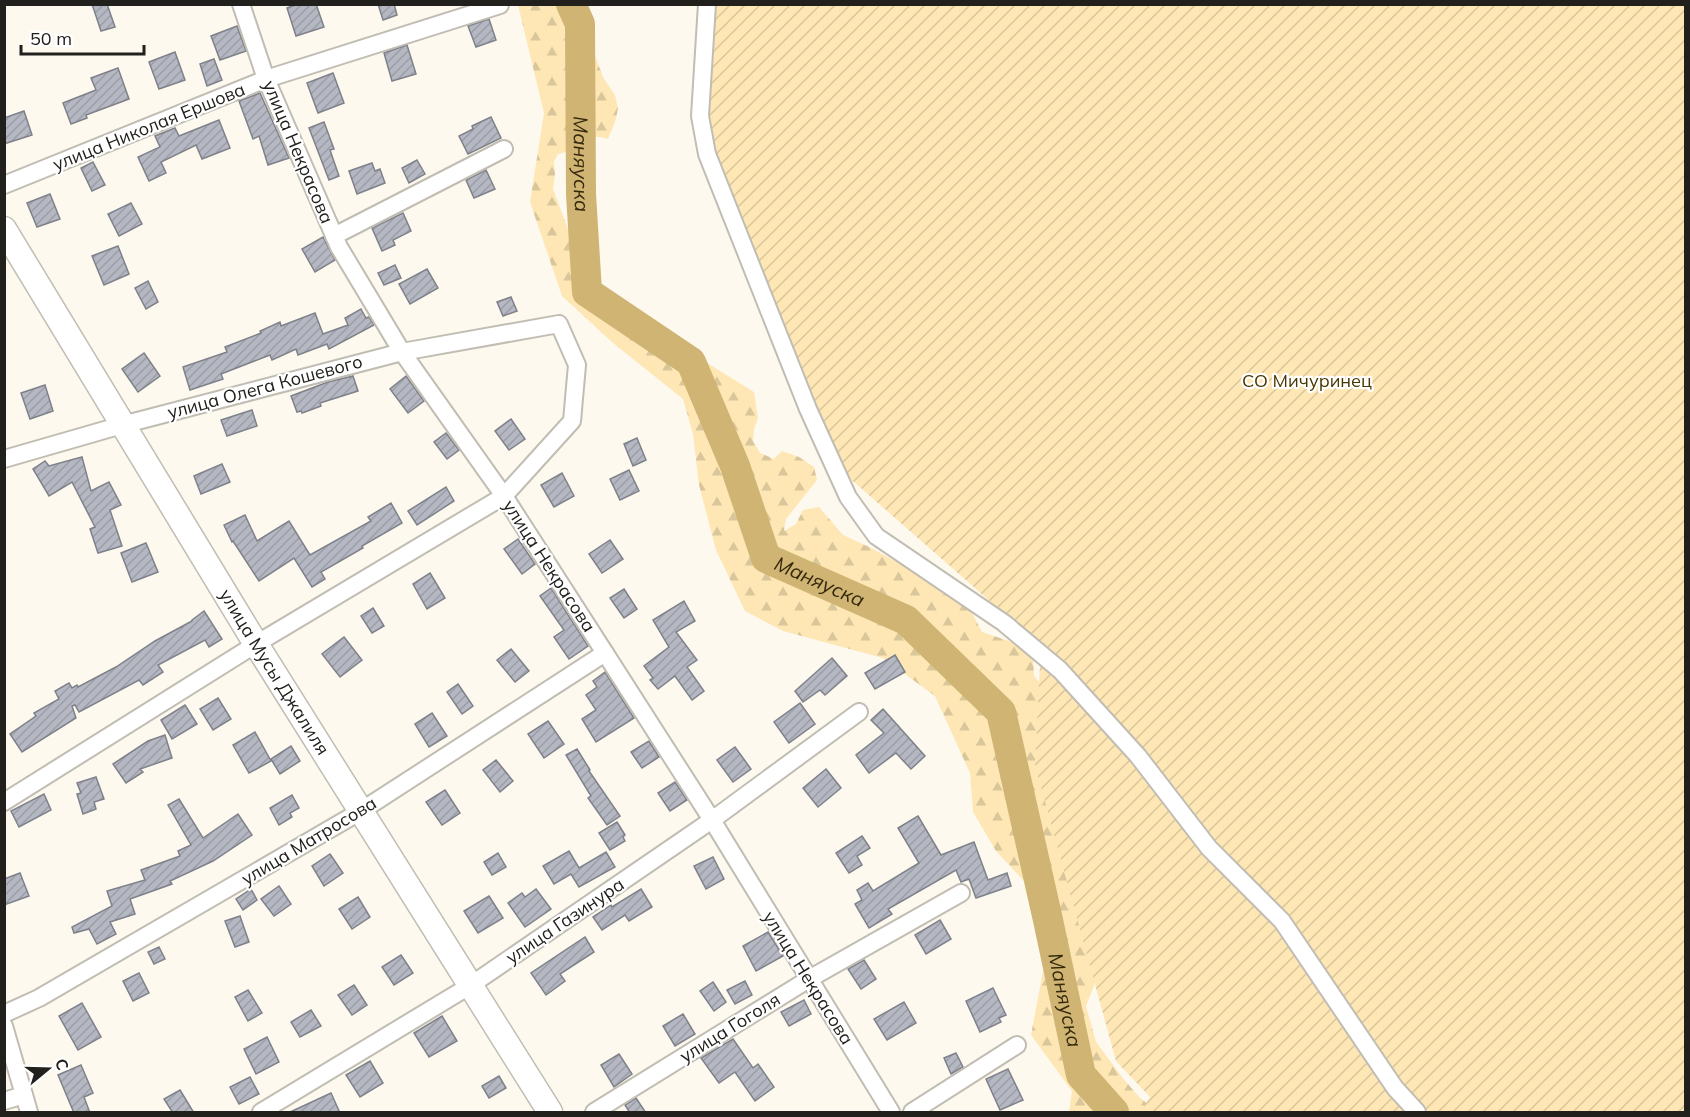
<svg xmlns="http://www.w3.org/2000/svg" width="1690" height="1117" font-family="Mulish,sans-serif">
	<defs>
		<pattern id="forest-firs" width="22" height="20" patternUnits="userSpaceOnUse" patternTransform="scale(1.5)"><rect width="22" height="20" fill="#fee7b4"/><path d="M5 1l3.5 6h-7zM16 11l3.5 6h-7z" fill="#d9c69a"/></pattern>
		<pattern id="garden-furrows" width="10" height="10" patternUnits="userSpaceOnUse" patternTransform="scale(1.5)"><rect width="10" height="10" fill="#fee7b4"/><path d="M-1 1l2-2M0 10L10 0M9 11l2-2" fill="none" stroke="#d9c69a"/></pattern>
		<pattern id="building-hatch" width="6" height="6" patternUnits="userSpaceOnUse" patternTransform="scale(1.5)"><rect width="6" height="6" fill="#b5b8c2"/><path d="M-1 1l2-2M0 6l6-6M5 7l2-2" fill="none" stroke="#9b9ea6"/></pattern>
	</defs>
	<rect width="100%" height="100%" fill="#fdf9ef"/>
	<path fill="url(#forest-firs)" d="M518,5H585L593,51L604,79L615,95L618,109L615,122L608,139C604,138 598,136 593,137C582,138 572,152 558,154L554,161L555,175L553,189L575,248L578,262L598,288L620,309L754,392L758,418L754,429L753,441L760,453L774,459L782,451L799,457L814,467L817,480L786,519L784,531L796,524L803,510L819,507L843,535L869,547L940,585L972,613L982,632L1012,642L1033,659L1034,676L1045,689L1105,958L1086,1006L1096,1042L1122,1077L1139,1097L1158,1112H1069L1072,1091L1031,1035L1054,913L996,851L973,812L970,773L935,696L883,658L783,631L745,611L716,550L699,485L693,434L683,399L613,343L562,296L530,202L544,113Z"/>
	<polygon fill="url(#garden-furrows)" points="707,5 1685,5 1685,1112 1141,1112 1150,1097 1116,1061 1035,765 1041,646 846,475 695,139"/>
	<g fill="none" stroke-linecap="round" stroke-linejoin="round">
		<path stroke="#d0b473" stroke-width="30" id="s1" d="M571,4L580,24L581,194L587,292L691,362L735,466L766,558L906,620L1001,712L1048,920L1081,1075L1114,1112"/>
	</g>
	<g fill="url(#building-hatch)" stroke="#7e818a" stroke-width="1.5">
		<polygon points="92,4 107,4 115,27 101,31"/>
		<polygon points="298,4 316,4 324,27 296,36 287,8"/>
		<polygon points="378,4 394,4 397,15 383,20"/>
		<polygon points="489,19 496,40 476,47 468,26"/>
		<polygon points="237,26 246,51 220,60 211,36"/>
		<polygon points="407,45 416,74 392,81 384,53"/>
		<polygon points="175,52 185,80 159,89 149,62"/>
		<polygon points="214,59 222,80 207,86 200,64"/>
		<polygon points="118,68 129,99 86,115 87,118 71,124 63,103 96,90 91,78"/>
		<polygon points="333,73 344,103 318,113 307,83"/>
		<polygon points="260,93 289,158 268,165 259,136 253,139 239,101"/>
		<polygon points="24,111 32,135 4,144 4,118"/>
		<polygon points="491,117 501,138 468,154 459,136 473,129 472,126"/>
		<polygon points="219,120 230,148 202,159 196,145 161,162 166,173 149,181 138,157 160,147 155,136 175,128 179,136"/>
		<polygon points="324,122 334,149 330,150 339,176 329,180 309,128"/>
		<polygon points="417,160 425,174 409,183 402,168"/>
		<polygon points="93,162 105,185 92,191 81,168"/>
		<polygon points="372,163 375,171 380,169 385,183 357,194 349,171"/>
		<polygon points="486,170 495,189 474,198 466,180"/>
		<polygon points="50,194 60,219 37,227 27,203"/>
		<polygon points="131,203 142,224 119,236 108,214"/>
		<polygon points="403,213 411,231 393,240 395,245 382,251 372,228"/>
		<polygon points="323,237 335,260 315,272 302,249"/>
		<polygon points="118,246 129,274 104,285 92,256"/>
		<polygon points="395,265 401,278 384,285 378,273"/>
		<polygon points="427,269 438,288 410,304 399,284"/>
		<polygon points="148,281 158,302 146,309 135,288"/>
		<polygon points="511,297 517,311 503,316 497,302"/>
		<polygon points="361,309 366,318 369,317 374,325 329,349 327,344 298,355 296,349 272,360 270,355 221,374 223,379 190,390 183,367 227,352 225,347 261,333 260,331 280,322 281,326 315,313 323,334 348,325 345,318"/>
		<polygon points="144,353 160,376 138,392 122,369"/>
		<polygon points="353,376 358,391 320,403 321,406 302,413 301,411 297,412 291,396 328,382"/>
		<polygon points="406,376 424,401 408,413 390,389"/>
		<polygon points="45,385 53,411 30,419 21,393"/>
		<polygon points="252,410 257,426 227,436 221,420"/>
		<polygon points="511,419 525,439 509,450 495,431"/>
		<polygon points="446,433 459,450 447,459 434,442"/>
		<polygon points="637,438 646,460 633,466 624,444"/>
		<polygon points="82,457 91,491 109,482 121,505 110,510 122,546 98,553 90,529 95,527 72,482 49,496 33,469 45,461 49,466"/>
		<polygon points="222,464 230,482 201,494 194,476"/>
		<polygon points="629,470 639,491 620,500 610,479"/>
		<polygon points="562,473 574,496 554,507 541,485"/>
		<polygon points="446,487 454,501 417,525 408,511"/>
		<polygon points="391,503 402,523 362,546 363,548 321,572 325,579 312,587 294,558 259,581 233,541 232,542 224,525 245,515 257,541 289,521 310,555 371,521 368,517"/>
		<polygon points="518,539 535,564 522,574 504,549"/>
		<polygon points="610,540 623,559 602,573 589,554"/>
		<polygon points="146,543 158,572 132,582 121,553"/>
		<polygon points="430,573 445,598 427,609 413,584"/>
		<polygon points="551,588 588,646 569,659 554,637 564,630 540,596"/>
		<polygon points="624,589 637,609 624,618 610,598"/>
		<polygon points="684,601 695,621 676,632 697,660 687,667 704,691 692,700 675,676 658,689 650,680 653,678 644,666 669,647 653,620"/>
		<polygon points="373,608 384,626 372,633 361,616"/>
		<polygon points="204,611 222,639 209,647 205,640 158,665 163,672 143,685 139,680 79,712 75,705 72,706 76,718 22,752 10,734 36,716 34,713 59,699 55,691 69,683 72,688 77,685 78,687 116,667 155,641 192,621 192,620"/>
		<polygon points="344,637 362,660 340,677 322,654"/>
		<polygon points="511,649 529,671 515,682 497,660"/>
		<polygon points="895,655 905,672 875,689 865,673"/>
		<polygon points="832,658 847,676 825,695 820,690 803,702 795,691"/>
		<polygon points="605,672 634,718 596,742 582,719 596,710 586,695 597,687 593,681"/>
		<polygon points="458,684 473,706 462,714 447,692"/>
		<polygon points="218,698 231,719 213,730 200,709"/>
		<polygon points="800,703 815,724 789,743 774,722"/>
		<polygon points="185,705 197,724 172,739 161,720"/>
		<polygon points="883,709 925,756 911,769 896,753 869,773 856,755 884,733 871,720"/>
		<polygon points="432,713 447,736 429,747 415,724"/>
		<polygon points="548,721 564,744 544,758 528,734"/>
		<polygon points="255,732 271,761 249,773 233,745"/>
		<polygon points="165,735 172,758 140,769 143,772 126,783 113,764 148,741"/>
		<polygon points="649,741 659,757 642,768 631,752"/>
		<polygon points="291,746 300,761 280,774 271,759"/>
		<polygon points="735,747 751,769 733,782 717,760"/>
		<polygon points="577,749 590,770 589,771 620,816 607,825 588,798 591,796 566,755"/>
		<polygon points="496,760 513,781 500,792 483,770"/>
		<polygon points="826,769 841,788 818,807 803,788"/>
		<polygon points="96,777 104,799 94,802 96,809 83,814 77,794 81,793 77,783"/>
		<polygon points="675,782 687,800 670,811 658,793"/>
		<polygon points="445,790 460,813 442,825 426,802"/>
		<polygon points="44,794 51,810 19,827 11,811"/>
		<polygon points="292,795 299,808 290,813 292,817 279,825 270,808"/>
		<polygon points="179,799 203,838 238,814 252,835 213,861 170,881 172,884 130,899 135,914 110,922 116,934 97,944 89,929 74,933 72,927 112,906 107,891 145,880 141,870 180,856 178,851 191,845 168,805"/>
		<polygon points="918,816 941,855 974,842 988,880 1007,873 1011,886 976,898 969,879 961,882 956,870 888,909 892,914 869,928 855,904 862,900 857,890 868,883 873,891 919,863 898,828"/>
		<polygon points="617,822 625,835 623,837 625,841 610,850 599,833"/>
		<polygon points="862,836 870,848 857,856 862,865 849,873 836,853"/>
		<polygon points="569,851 579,868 606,852 615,867 579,887 571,874 554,884 543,866"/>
		<polygon points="498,853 506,867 492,875 484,862"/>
		<polygon points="330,854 343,873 324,886 312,866"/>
		<polygon points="713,857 724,879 706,889 694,866"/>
		<polygon points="20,873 29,896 4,905 4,879"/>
		<polygon points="279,886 291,904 274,916 261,899"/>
		<polygon points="251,889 257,900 243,910 236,899"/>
		<polygon points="536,889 551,909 525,927 508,903 522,893 525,897"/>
		<polygon points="641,889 652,907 629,921 625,915 602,930 593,917 611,905 612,907"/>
		<polygon points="489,896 503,918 478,933 464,911"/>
		<polygon points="358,897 370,917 352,929 339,909"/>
		<polygon points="240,916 249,942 235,947 225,921"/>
		<polygon points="940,920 951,939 926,954 915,935"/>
		<polygon points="768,932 783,956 756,971 743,946"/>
		<polygon points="585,937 594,952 560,974 565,981 546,995 531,973"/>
		<polygon points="159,947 165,959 154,964 148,952"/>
		<polygon points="401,955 413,973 394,985 382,967"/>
		<polygon points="864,960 876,979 861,989 848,969"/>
		<polygon points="139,973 149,993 133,1001 123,981"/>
		<polygon points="745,981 752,995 735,1004 727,990"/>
		<polygon points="713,982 726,1002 714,1011 700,991"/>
		<polygon points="354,985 367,1005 352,1015 338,995"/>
		<polygon points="993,988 1006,1015 999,1018 1001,1022 980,1032 966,1001"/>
		<polygon points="248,990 262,1013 248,1021 235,997"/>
		<polygon points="804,1000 811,1014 789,1026 781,1012"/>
		<polygon points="904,1002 916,1023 887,1040 874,1019"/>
		<polygon points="82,1003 101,1037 78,1050 59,1016"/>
		<polygon points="311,1010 321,1026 300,1037 291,1022"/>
		<polygon points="683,1014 695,1034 675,1046 663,1026"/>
		<polygon points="442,1016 457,1041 429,1057 414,1033"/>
		<polygon points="267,1037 279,1062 256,1074 244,1049"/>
		<polygon points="733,1039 753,1068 758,1064 774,1087 755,1101 735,1072 719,1083 701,1058"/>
		<polygon points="956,1053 963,1067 951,1074 944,1058"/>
		<polygon points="619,1054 632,1074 614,1087 601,1065"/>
		<polygon points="370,1061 383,1083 360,1097 346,1075"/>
		<polygon points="81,1065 93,1093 84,1097 90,1113 74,1113 58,1075"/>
		<polygon points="1008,1069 1023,1100 1000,1110 986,1079"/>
		<polygon points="499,1076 506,1088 489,1098 482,1086"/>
		<polygon points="250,1077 259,1094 239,1104 230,1087"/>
		<polygon points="180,1090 194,1113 173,1113 164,1099"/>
		<polygon points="331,1093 340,1113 288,1113"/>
		<polygon points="636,1098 646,1113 630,1113 625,1105"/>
	</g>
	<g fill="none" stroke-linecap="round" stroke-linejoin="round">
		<defs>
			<g id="street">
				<polyline points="241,4 266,79 339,247 402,352 504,496 605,653 712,820 891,1112"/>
				<polyline points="707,4 700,116 707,154 808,409 848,497 876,536 1004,623 1060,670 1138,756 1209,848 1282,921 1395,1088 1417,1112"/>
				<polyline points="4,185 266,79 500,5"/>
				<polyline points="334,236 504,149"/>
				<polyline points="4,459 122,425 402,352 559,324 577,365 572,421 504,496 256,644 4,802"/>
				<polyline points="4,1014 39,998 361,811 605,653"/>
				<polyline points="4,1026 29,1112"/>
				<polyline points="4,1101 24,1095"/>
				<polyline points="261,1112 471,985 712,820 859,712"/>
				<polyline points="594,1112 809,979 961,893"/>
				<polyline points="912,1112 1017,1045"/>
			</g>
			<g id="secondary">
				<path id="s2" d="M4,229L256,644L550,1112"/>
			</g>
		</defs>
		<use href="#street" stroke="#c1bdb3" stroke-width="20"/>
		<use href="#secondary" stroke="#c1bdb3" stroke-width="27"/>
		<use href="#street" stroke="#fff" stroke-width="16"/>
		<use href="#secondary" stroke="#fff" stroke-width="24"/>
	</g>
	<g text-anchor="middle" stroke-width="4.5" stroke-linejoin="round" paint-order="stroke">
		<g font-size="18" fill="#22201c" stroke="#fff">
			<text transform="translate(149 127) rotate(-22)" y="6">улица Николая Ершова</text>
			<text transform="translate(298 152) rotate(67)" y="6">улица Некрасова</text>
			<text transform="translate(265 387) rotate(-15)" y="6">улица Олега Кошевого</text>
			<text transform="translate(549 566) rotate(57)" y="6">улица Некрасова</text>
			<text dy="6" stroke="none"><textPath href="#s2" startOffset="519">улица Мусы Джалиля</textPath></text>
			<text transform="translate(309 841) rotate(-31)" y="6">улица Матросова</text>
			<text transform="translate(565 921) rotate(-34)" y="6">улица Газинура</text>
			<text transform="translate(808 978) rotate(58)" y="6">улица Некрасова</text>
			<text transform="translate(730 1028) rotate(-32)" y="6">улица Гоголя</text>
		</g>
		<g font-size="18" fill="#493600" stroke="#fff">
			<text x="1307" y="387">СО Мичуринец</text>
		</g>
		<g font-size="20" font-style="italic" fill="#35290b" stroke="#fff">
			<text dy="7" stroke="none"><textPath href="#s1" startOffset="162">Маняуска</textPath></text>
			<text dy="7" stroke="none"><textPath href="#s1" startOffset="684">Маняуска</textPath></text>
			<text dy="7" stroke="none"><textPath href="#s1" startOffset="1206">Маняуска</textPath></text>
		</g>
	</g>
	<rect width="1690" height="1117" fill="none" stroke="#22201c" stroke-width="12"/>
	<g transform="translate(48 1069) rotate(71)" stroke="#ffffff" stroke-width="4.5" paint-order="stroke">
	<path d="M0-4.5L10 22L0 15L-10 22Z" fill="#22201c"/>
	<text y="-9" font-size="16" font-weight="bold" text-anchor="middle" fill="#22201c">С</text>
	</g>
	<path d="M21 45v9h123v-9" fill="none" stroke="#22201c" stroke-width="3"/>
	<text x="30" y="45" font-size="18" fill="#22201c" stroke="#ffffff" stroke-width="4.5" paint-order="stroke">50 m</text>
</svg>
